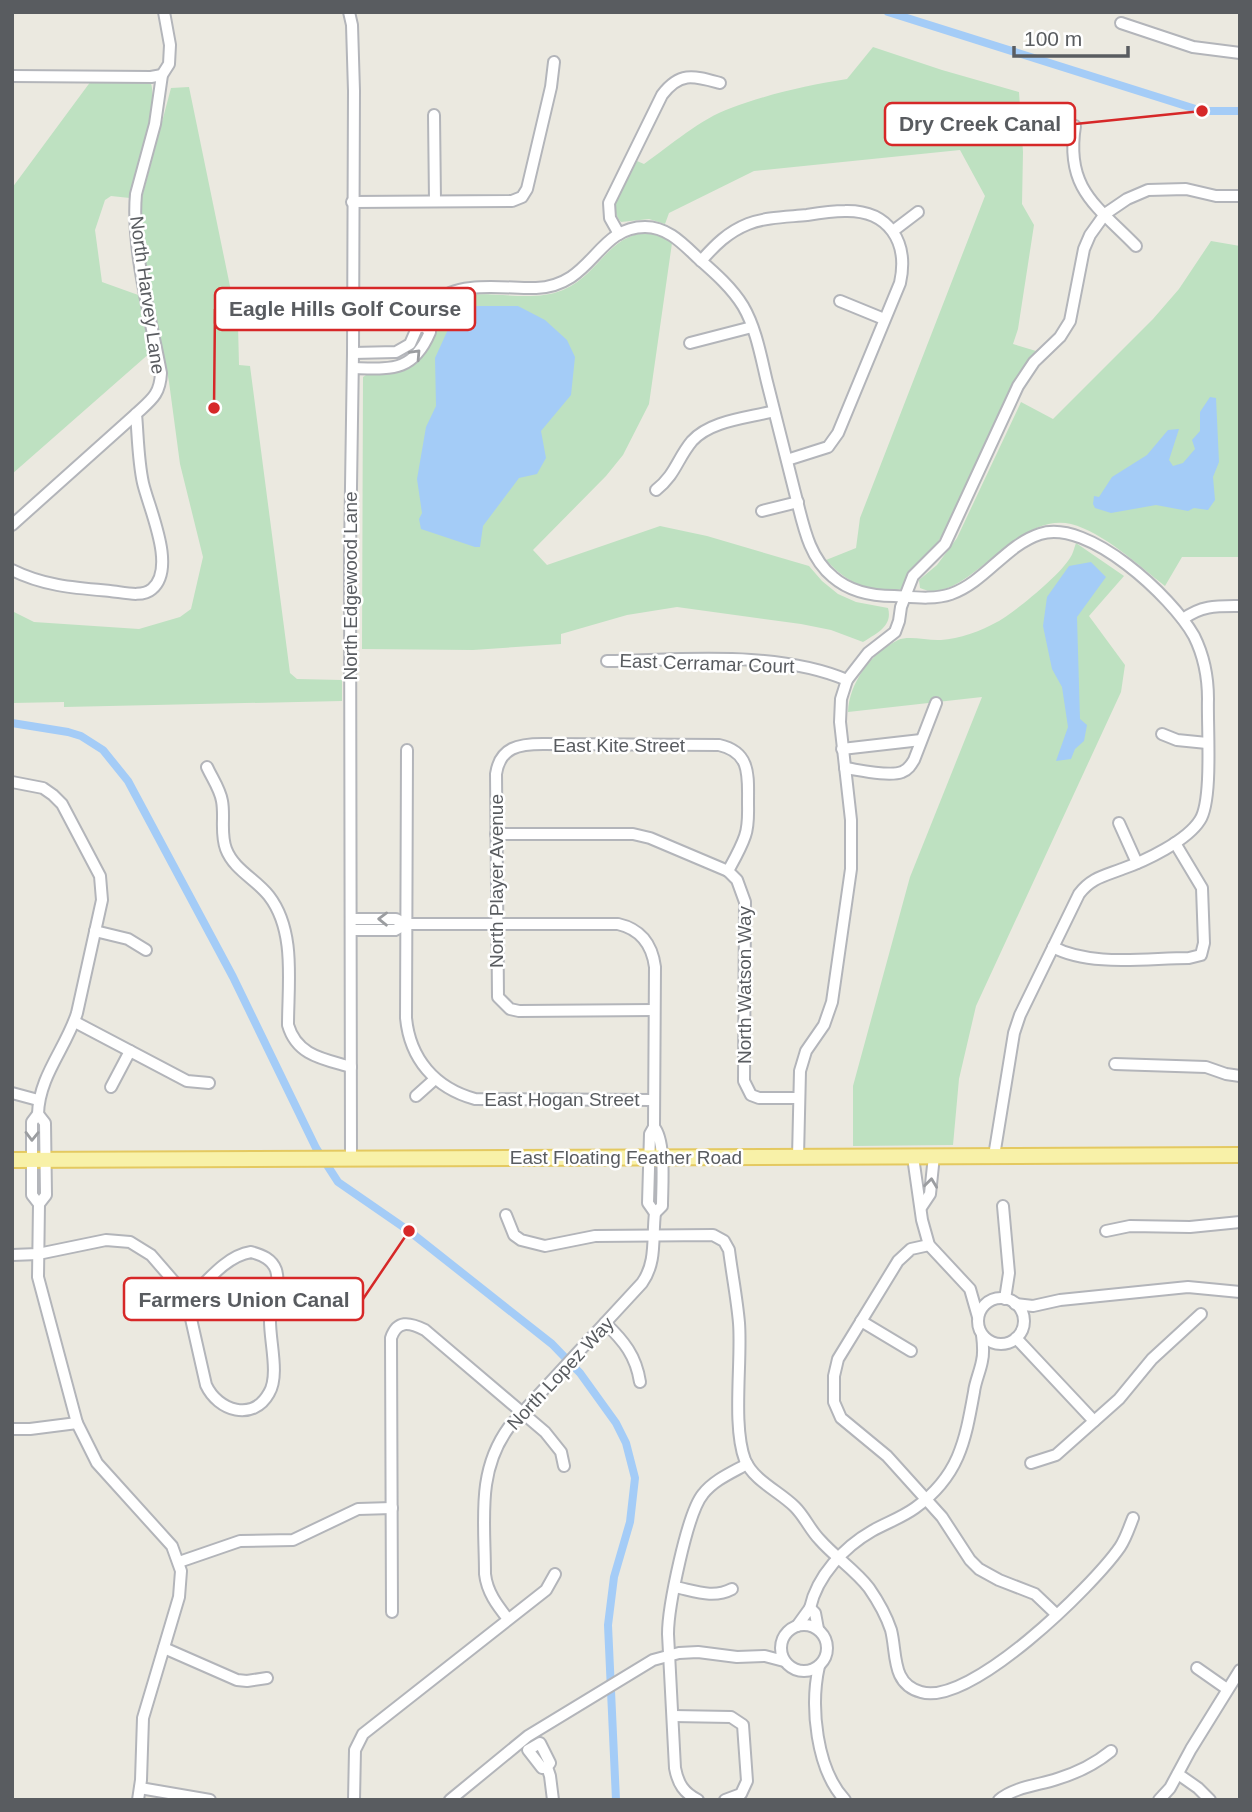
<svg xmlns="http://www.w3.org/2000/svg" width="1252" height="1812" font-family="Helvetica,sans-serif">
	<rect width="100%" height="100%" fill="#ebe9e0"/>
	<g fill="#bee1c1">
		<path d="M873,47L942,70L1019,92L1023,152L1022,204L1034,225L1018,329L1013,344L1036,351L1016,380L943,534L932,551L909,572L902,589C871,595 847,583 826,560L856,548L860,518L985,196L960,150L754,171L669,213L665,224L649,219L621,222C605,206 629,177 637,161L644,164C671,145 700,119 731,108C768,94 809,85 847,79Z"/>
		<path d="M91,81H150C160,101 136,173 130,198L111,196L105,200L95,230L102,282L141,296L151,352L12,474V188Z"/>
		<polygon points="189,87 238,325 239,365 250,366 290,673 297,679 342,680 342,701 64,707 64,702 12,703 12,611 34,622 139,629 180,617 191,609 203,557 180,464 169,382 138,223 141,201 171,88"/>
		<path d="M647,232L665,238L672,243L649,404L623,455L606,476L533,550L547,565L660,526L707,536L809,566L822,581L838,594L856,602L888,608C893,626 877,633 863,642L831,630L801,624L677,607L627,615L561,634V644L473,650L362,649L363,377L366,375C451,375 414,321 459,296C492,290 532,303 563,290C600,274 606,237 647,232Z"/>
		<path d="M1211,241L1240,246V557H1182L1165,586C1139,566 1103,532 1071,524C1015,510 965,609 920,588L919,580L937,565L957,538L1021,402L1053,419L1153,319L1179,289Z"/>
		<path d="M1076,543L1124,576L1089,616L1125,665L1121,692L976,1006L959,1079L953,1145L853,1146V1086L910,877L982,697L848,712C849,683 871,653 898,640C909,635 928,641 941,640C959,639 981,631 997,622C1015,612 1059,576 1070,558C1073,554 1074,548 1076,543Z"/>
	</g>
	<g fill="#a4ccf7">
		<polygon points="472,306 518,306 545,320 567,340 575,357 571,395 541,431 546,458 537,474 519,478 483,526 480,547 475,547 421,529 419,519 422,513 417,479 426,427 436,406 435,358 456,312"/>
		<polygon points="1210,397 1216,398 1219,462 1213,477 1215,500 1208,510 1194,508 1188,511 1156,505 1111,513 1095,508 1093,504 1094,496 1099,497 1112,477 1147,455 1168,430 1179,429 1169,460 1173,466 1183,463 1195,449 1192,440 1200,431 1200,412"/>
		<polygon points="1091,562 1106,577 1077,617 1080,719 1087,725 1084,741 1075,749 1071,759 1056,761 1068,727 1062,687 1052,669 1043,626 1047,597 1069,566"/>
	</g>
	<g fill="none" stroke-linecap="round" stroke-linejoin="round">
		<g stroke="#a4ccf7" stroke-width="8">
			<polyline points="888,12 1202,111 1240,111"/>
			<polyline points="12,723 68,732 81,736 103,750 128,781 233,977 316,1148 338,1182 409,1231 552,1344 580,1373 616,1423 626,1443 635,1478 630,1522 614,1577 608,1625 616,1800"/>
		</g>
		<defs>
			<g id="minor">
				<polyline points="349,12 352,25 354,91 353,353 350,554 351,1159"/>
				<polyline points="1121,23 1193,47 1240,53"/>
				<polyline points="12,76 151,77 162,75"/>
				<polyline points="434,115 435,201"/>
				<path d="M1075,126C1065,189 1097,206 1136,246"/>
				<polyline points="352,202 512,201 522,197 527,189 551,87 554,62"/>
				<polyline points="893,231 918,212"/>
				<path d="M619,234L610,218L609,203L662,95C680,71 694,76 720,83"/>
				<path d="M701,261C715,245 728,232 748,224C766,217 787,217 807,215C819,213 832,211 845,211C889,210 909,242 900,283L838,433L828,447L787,460"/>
				<polyline points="840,301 884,319"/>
				<path d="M424,326C428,317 432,308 438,301C457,280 509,289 536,288C593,286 596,227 645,227C668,227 683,244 699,259C715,273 732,288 743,306C756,328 761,357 767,382C776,419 786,456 795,493C803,523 808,557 833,577C849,591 872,596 894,596C912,597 934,600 951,594C985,582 1006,545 1040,534C1088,518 1172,597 1194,636C1204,656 1208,677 1208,699C1207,725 1213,800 1200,820C1187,841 1145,861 1122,869C1104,876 1091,878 1079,894L1020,1015L1014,1033L994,1156"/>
				<polyline points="690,343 752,327"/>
				<path d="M353,368C392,369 413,372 430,332L424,326L417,328L410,344L396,352L353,353"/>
				<path d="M656,490C676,474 677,459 692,441C711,420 749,418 774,411"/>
				<polyline points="762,511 798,502"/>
				<polyline points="12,525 136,414"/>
				<path d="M12,570C44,586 75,588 110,591C122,592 142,598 152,589C177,568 149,509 143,483C138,460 138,436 136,414C151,400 160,395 161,373C151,319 131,248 136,194L155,124L162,75L169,64L170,45L164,12"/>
				<path d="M1183,619C1202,605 1217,606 1240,606"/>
				<path d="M607,661C683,660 776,650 847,680"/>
				<polyline points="1162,734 1177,740 1207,743"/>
				<polyline points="842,749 921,740"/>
				<path d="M407,750L406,1018C410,1059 435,1088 475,1099L653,1100"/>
				<path d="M207,767C212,778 220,789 222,801C225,817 220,833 226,849C234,870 256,879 269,896C296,931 288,983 288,1025C297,1056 324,1059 351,1067"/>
				<path d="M845,768C859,770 889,777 902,772C908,770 911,765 914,760L936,703"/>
				<path d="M12,782L43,788L53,795L62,804L100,876L102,900L77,1013C66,1048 39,1076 38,1114"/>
				<polyline points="1119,823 1137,863"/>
				<polyline points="496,834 633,834 650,838 728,871"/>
				<polyline points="351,919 396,919 406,924 395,930 351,930"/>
				<path d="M406,924H618C640,929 652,944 655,967L654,1127"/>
				<polyline points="95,931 128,939 146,950"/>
				<path d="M1053,947C1090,967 1147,958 1189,958L1201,955L1204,943L1202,888L1175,843"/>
				<path d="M654,1010L519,1011L510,1009L498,997L496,774C500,747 519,744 543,744L719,745C751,752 748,776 748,802C748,813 749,825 745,836C741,848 734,860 728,871L737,880L745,902L744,1081L751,1095L759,1098H798"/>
				<polyline points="75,1022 187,1081 209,1083"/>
				<polyline points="1115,1064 1206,1067 1226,1074 1240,1076"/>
				<polyline points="111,1087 130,1051"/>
				<polyline points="12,1093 38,1100"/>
				<polyline points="416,1096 435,1079"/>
				<path d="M654,1127C666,1141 662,1186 662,1206L655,1213L648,1203L650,1134Z"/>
				<polyline points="798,1157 800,1071 806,1051 824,1025 832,1002 851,869 851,820 840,722 841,699 847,680 868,653 895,632 899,621 901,607 913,576 945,544 1018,386 1034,362 1060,337 1070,321 1084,249 1090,235 1105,214 1127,199 1148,190 1186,189 1216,196 1240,196"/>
				<polyline points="913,1157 922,1220 929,1245 970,1289 978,1317"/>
				<polyline points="39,1204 32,1195 32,1122 38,1114 45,1123 46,1195 39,1204 38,1277 77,1423 97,1463 172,1546 181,1571 179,1597 143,1718 141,1780 138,1800"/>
				<polyline points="922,1206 930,1194 934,1156"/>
				<polyline points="1003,1206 1009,1273 1005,1299"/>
				<path d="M506,1215L514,1235L521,1240L545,1246L595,1236L713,1235L724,1241L729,1250C732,1274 737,1299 739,1323C742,1361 732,1426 745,1460C754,1481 779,1491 795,1507C805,1517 810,1530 820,1540C835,1557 855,1570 869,1588C878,1601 886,1615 891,1630C897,1653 891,1684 921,1692C970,1707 1093,1586 1120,1547C1126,1538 1129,1528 1133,1518"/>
				<polyline points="1106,1231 1130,1226 1190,1227 1240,1222"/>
				<polyline points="929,1245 911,1249 898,1261 838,1359 834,1376 834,1402 841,1418 887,1456 942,1517 970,1560 979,1569 999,1580 1035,1594 1056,1614"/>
				<path d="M251,1252C262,1255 272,1259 276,1270C281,1286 271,1303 270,1318C269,1339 280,1375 269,1393C253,1422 218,1411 206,1385L187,1301C205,1284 225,1256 251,1252Z"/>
				<polyline points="12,1255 38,1254 106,1240 130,1242 151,1255 177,1285 187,1301"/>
				<circle cx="1001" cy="1321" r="23"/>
				<polyline points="1015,1304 1033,1306 1060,1300 1188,1287 1240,1292"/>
				<polyline points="861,1321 911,1351"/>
				<path d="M605,1323C624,1341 636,1356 640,1382"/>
				<polyline points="1016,1338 1094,1421"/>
				<polyline points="12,1429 30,1429 77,1423"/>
				<polyline points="1031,1463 1056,1455 1119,1399 1152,1359 1201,1314"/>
				<polyline points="179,1562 240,1541 293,1540 358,1509 392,1508"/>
				<path d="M675,1587C695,1591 713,1599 732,1589"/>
				<path d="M810,1608C817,1576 844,1547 872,1531C886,1523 901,1518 915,1508C959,1476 965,1442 974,1392C975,1382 980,1372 982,1361C984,1353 983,1343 982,1335"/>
				<path d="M392,1612L391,1338C397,1320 409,1322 425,1330L545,1432L561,1452L564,1466"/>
				<path d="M508,1619C497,1605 487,1592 485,1574C485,1521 476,1472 509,1427L642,1283C657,1262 652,1238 655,1213"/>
				<circle cx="804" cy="1648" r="23"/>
				<polyline points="797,1626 810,1608 815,1613 818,1629"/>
				<polyline points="164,1648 237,1680 247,1681 267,1678"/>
				<path d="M819,1666C810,1706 816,1769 845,1800"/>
				<polyline points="1197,1668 1227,1689"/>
				<polyline points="673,1716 731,1717 743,1725 747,1781 741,1794 725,1800"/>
				<polyline points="547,1767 542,1768 528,1750 540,1743 550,1763 547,1767 550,1776 553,1800"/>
				<polyline points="1178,1774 1198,1788 1210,1800"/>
				<polyline points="140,1788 210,1800"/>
				<polyline points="354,1800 355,1750 363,1734 546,1590 555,1574"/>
				<polyline points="450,1800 528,1736 653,1660 679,1653 698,1652 737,1657 765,1656 784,1661"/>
				<path d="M698,1800C684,1793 678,1784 675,1768L668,1634C668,1608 687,1513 703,1494C714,1480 731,1473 747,1464"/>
				<path d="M999,1800C1014,1787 1039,1785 1057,1779C1077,1773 1095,1764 1111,1751"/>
				<polyline points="1159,1800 1170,1788 1191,1749 1240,1670"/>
			</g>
			<polyline id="major" points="12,1160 1240,1155"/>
		</defs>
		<use href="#minor" stroke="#b3b5ba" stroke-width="14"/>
		<use href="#major" stroke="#e4c960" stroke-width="18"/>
		<use href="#minor" stroke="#fff" stroke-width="10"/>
		<use href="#major" stroke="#f8f1a8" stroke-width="14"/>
	</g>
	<defs><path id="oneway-chevron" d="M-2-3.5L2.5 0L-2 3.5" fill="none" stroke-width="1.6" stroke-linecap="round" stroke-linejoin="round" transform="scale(1.75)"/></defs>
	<g stroke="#9b9da0">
		<use href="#oneway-chevron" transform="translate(416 354) rotate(-47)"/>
		<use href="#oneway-chevron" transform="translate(383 919) rotate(-179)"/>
		<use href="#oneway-chevron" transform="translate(32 1136) rotate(91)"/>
		<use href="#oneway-chevron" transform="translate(931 1183) rotate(-83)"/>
	</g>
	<g text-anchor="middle" stroke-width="5" stroke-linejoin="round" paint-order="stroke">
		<g font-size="19" fill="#595c60" stroke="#fff">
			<text transform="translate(148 295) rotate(82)" y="7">North Harvey Lane</text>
			<text transform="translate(350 586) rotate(-90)" y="7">North Edgewood Lane</text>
			<text transform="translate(707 663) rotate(2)" y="7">East Cerramar Court</text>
			<text x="619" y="752">East Kite Street</text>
			<text transform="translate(496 881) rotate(-90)" y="7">North Player Avenue</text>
			<text transform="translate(744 985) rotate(-90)" y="7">North Watson Way</text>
			<text x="562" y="1106">East Hogan Street</text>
			<text x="626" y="1164">East Floating Feather Road</text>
			<text transform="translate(560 1373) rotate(-47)" y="7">North Lopez Way</text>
		</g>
	</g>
	<path fill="none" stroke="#d62828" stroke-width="2.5" d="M1202 111L1075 124M214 408L215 309M409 1231L363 1299"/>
	<g fill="#d62828" stroke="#fff" stroke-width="2.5">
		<circle cx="1202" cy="111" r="7"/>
		<circle cx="214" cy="408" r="7"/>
		<circle cx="409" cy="1231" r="7"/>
	</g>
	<g fill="#fff" stroke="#d62828" stroke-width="2.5">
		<rect x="885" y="103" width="190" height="42" rx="7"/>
		<rect x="215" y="288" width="260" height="42" rx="7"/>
		<rect x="124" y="1278" width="239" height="42" rx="7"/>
	</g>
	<g font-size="21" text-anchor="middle" font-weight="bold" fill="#595c60">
		<text x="980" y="131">Dry Creek Canal</text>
		<text x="345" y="316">Eagle Hills Golf Course</text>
		<text x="244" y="1307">Farmers Union Canal</text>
	</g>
	<rect width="1252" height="1812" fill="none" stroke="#595c60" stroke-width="28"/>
	<path d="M1014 46v10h114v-10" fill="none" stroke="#595c60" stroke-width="3.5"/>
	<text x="1024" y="46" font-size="21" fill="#595c60" stroke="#ffffff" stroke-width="5" paint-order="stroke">100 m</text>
</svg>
